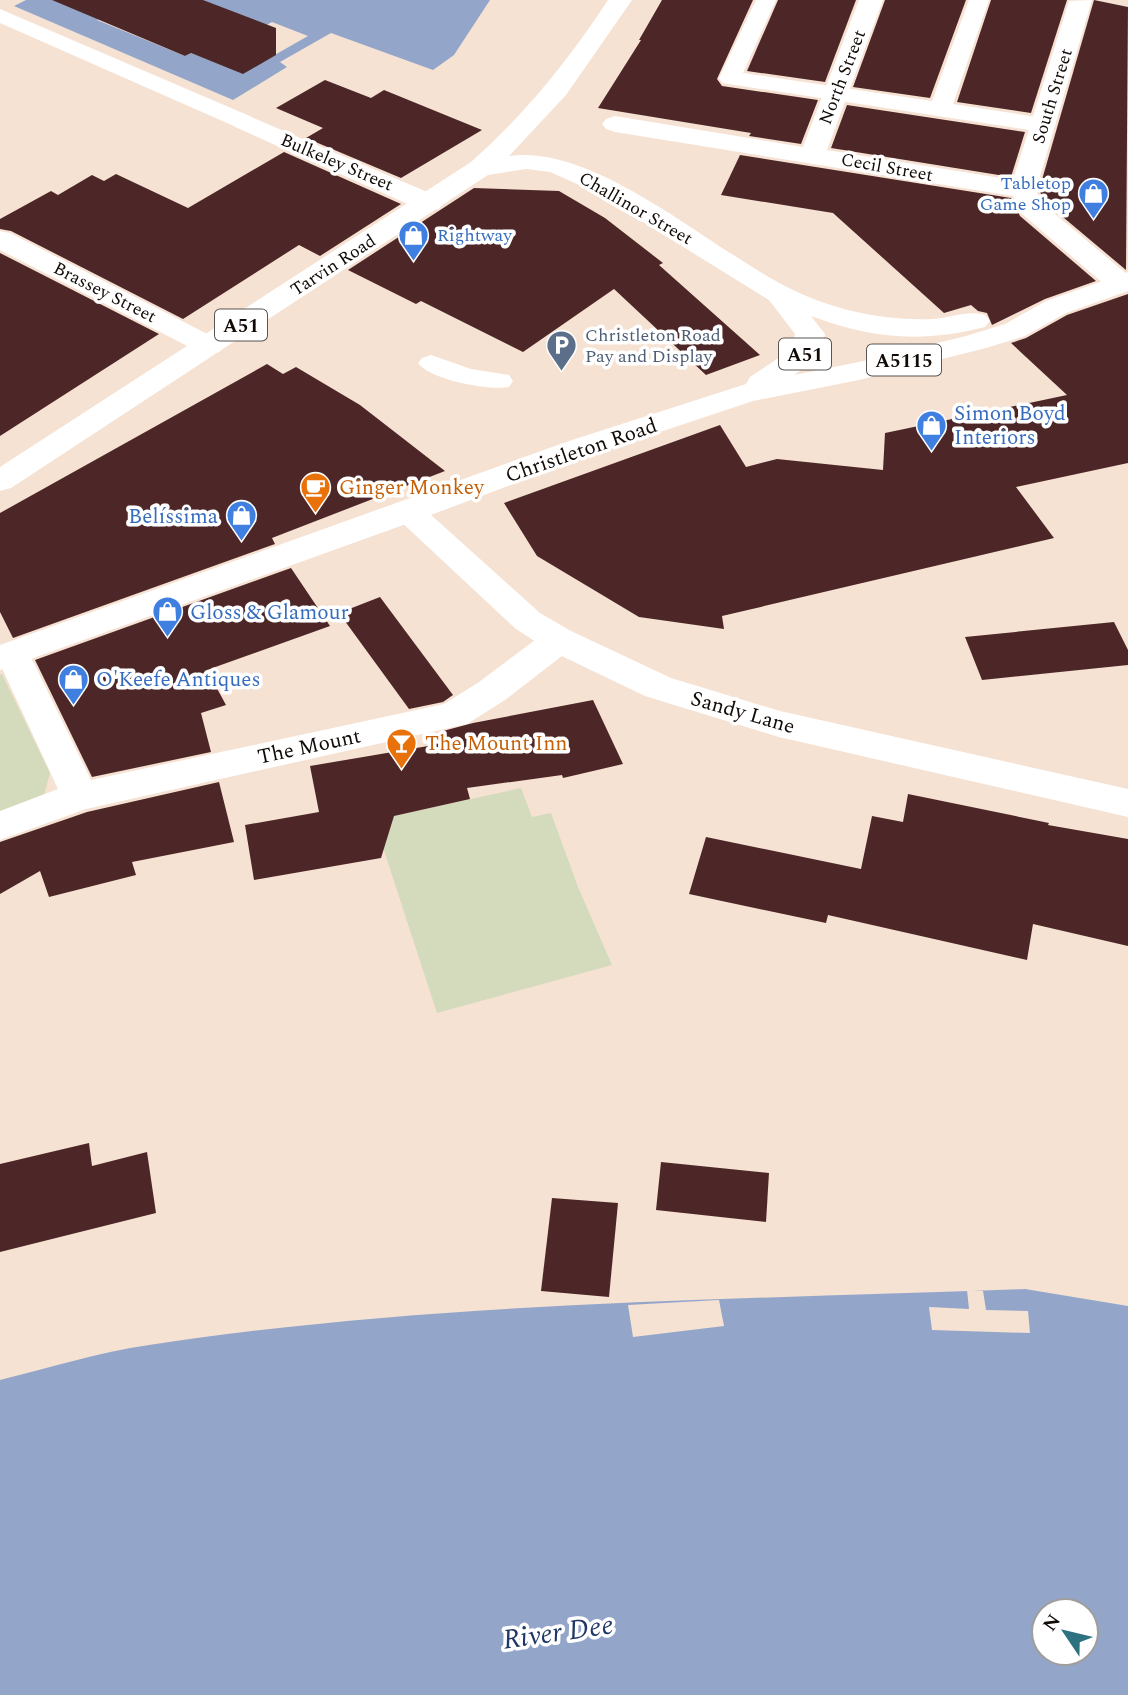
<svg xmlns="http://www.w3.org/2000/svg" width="1128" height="1695" font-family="Spectral,serif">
	<rect width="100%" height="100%" fill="#f6e2d3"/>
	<g fill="#d4dbbc">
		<polygon points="2,674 50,773 43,799 0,815 0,675"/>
		<polygon points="521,788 532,817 551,813 578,887 612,965 437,1013 374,820"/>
	</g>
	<g fill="#93a6ca" fill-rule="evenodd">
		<polygon points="26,0 135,0 97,20 185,56 191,53 243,73 308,36 272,22 253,32 203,0 490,0 454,55 433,70 331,33 280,62 287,67 233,100 14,6"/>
		<path d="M1025,1289L1128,1306V1695H0V1380C49,1368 99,1352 149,1345C438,1301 734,1300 1025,1289ZM1044,1611H1086V1653H1044Z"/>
	</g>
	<g fill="#f6e2d3">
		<polygon points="967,1290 983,1291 986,1310 1028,1311 1030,1333 932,1330 929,1307 969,1309"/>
		<polygon points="719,1300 724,1326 633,1337 628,1305"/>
	</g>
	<g fill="#4d2727">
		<polygon points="52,0 203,0 276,28 276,55 243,74 191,53 185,56"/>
		<polygon points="662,0 753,0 717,79 722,86 818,100 801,144 749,136 751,133 598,108 641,40 639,40"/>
		<polygon points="778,0 856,0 825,82 747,71"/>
		<polygon points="885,0 966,0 930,98 853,87"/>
		<polygon points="991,0 1067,0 1031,113 957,102"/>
		<polygon points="1094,0 1128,7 1126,270 1045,202 1039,190"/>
		<polygon points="325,80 371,98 384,90 482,130 401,178 306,138 323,128 276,108"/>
		<polygon points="847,105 1025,132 1011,177 831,148"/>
		<polygon points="284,152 401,204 320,256 299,245 183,319 11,231 0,229 0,219 51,191 58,195 92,175 104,181 116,174 188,208"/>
		<polygon points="740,155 1011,198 1020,216 1096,281 1045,299 992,325 987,313 978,311 971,305 944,313 833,213 721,195"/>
		<polygon points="474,188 559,191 605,218 663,263 659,265 760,355 706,375 614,289 523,352 421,301 416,304 348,270"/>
		<polygon points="0,253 159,334 0,436"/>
		<polygon points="1128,294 1128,463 1016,487 1054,538 722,616 724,629 639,617 537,556 504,503 720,425 746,467 777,459 883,470 885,433 1067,395 1011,343 1026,338 1067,315"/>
		<polygon points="267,364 283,374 296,367 360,405 445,471 272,538 275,544 13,638 0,612 0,513"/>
		<polygon points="291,568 330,626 207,670 226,705 201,713 211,752 92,777 35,660"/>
		<polygon points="380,597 453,695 443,702 409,709 339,613"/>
		<polygon points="1114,622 1128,650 1128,665 982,680 965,637"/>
		<polygon points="593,700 623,764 563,778 562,775 467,788 470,799 394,816 381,858 254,880 245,825 319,812 310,766 434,745 428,735 473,723"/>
		<polygon points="219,782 234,842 132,862 136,875 49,897 40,871 0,894 0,842 87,812"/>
		<polygon points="908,794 1049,823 1048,825 1128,839 1128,946 1033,924 1027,960 828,915 826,923 689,894 706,837 861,869 872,816 903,822"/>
		<polygon points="89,1143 92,1166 147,1152 156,1213 0,1252 0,1164"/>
		<polygon points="661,1162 769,1173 766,1222 656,1210"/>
		<polygon points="552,1198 618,1203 609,1297 541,1291"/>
	</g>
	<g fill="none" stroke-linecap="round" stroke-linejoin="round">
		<g fill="#fff" fill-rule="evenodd">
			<polygon points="756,0 776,0 743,73 932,101 969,0 989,0 953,104 1043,118 1051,120 1054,125 1051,130 1043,132 722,83 719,78"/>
			<polygon points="0,9 252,117 255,122 252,127 236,127 0,23"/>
			<path d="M431,355L471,369L509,375L513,381L509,387C490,391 430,380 418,363L422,358Z"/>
		</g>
		<g fill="#fff" fill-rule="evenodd">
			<polygon points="859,0 883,0 827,150 1013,180 1069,1 1092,0 1036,190 1043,204 1128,275 1128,291 1111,290 1022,214 1013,196 615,132 606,129 602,124 606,119 615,116 803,147"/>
			<polygon points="244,114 439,197 443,203 439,209 429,211 419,209 235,127 231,122 235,117"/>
			<polygon points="0,231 10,233 219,340 224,346 219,352 209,355 199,352 0,250"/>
			<polygon points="559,628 571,631 576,640 571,649 505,700 467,724 86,809 0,840 0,811 58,789 0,664 1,645 13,642 25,645 91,780 444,704 479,682 547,631"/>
		</g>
		<polygon fill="#fff" fill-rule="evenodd" points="409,501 420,505 540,613 571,631 671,678 780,711 1128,789 1128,817 779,737 645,696 547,649 516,629 398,519 393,512 398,505"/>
		<path fill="#fff" fill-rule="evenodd" d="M608,0H632L566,95L509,156C596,143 712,250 789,288C833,310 883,321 933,319C951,318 967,310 985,315L990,321L985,327C922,343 872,339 811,316L825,334C820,359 814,361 794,375L859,362L966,336L1005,324L1046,301L1128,272V291L1066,313L1025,336L986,348L859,380L753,401L591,455L420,519L0,670V645L569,441L746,384L750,377L792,349L795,334L769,300L593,191L550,172L526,169L488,175L11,488L0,491V467L471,162C525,114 568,61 608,0Z"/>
	</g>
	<defs>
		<symbol id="shop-pin" viewBox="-11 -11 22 30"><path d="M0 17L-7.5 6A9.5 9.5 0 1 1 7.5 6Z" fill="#3f7fe0" stroke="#fff"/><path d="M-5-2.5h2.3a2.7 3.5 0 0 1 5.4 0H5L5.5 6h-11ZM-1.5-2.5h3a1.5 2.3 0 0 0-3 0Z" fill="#fff"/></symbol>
		<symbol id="parking-pin" viewBox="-11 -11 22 30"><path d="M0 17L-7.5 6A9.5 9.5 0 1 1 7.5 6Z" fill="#5c6f8a" stroke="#fff"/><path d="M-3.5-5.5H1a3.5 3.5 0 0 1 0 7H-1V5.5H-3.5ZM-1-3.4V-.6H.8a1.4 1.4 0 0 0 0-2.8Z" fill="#fff"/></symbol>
		<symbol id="cafe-pin" viewBox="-11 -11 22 30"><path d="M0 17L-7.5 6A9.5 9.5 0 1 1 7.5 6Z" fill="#e8710a" stroke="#fff"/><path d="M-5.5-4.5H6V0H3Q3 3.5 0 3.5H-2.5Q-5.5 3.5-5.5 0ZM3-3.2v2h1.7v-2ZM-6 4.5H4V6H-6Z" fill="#fff"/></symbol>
		<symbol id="bar-pin" viewBox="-11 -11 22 30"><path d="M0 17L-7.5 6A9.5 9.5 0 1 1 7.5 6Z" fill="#e8710a" stroke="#fff"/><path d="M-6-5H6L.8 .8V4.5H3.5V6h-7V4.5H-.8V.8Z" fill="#fff"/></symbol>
	</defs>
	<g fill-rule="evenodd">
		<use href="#shop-pin" x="1076" y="176" width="35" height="47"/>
		<use href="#shop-pin" x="396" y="218" width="35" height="47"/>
		<use href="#parking-pin" x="544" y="328" width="35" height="47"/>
		<use href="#shop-pin" x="914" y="408" width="35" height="47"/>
		<use href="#cafe-pin" x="298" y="470" width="35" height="47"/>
		<use href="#shop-pin" x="224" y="498" width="35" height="47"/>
		<use href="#shop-pin" x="150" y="594" width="35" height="47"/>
		<use href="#shop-pin" x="56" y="662" width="35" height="47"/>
		<use href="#bar-pin" x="384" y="726" width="35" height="47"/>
	</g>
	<g text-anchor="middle" stroke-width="7" stroke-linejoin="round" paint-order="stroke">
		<g font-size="18" fill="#110a06" stroke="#fff">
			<text transform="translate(842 77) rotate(-69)" y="6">North Street</text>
			<text transform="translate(1052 96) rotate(-73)" y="6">South Street</text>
			<text transform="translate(337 162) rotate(23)" y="6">Bulkeley Street</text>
			<text transform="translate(887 167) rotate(10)" y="6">Cecil Street</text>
			<text transform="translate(636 208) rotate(30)" y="6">Challinor Street</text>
			<text transform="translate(333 265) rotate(-33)" y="6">Tarvin Road</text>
			<text transform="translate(105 292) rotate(27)" y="6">Brassey Street</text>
		</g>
		<g font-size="18" fill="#366cbe" stroke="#fff" text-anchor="end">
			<text x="1071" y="189">Tabletop<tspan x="1071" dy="21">Game Shop</tspan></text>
			<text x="437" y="241" text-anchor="start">Rightway</text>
		</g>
		<g font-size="18" fill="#4e5e75" stroke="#fff" text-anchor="start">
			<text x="585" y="341">Christleton Road<tspan x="585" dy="21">Pay and Display</tspan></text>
		</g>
		<g fill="#fff" stroke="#585451" stroke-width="2">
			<rect x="215" y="309.5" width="52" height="31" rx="5"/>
			<rect x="779" y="338.5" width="52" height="31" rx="5"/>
			<rect x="867" y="344.5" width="74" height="31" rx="5"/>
		</g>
		<g font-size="19" font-weight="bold" fill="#110a06">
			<text x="241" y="332">A51</text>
			<text x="805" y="361">A51</text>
			<text x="904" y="367">A5115</text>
		</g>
		<g font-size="21" fill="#366cbe" stroke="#fff" text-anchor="start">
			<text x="954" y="420">Simon Boyd<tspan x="954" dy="24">Interiors</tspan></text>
			<text x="218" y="523" text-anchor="end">Belíssima</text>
			<text x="190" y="619">Gloss &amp; Glamour</text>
			<text x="96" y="686">O'Keefe Antiques</text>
		</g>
		<g font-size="21" fill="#110a06" stroke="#fff">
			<text transform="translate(581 450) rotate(-19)" y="7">Christleton Road</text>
			<text transform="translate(743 712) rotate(16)" y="7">Sandy Lane</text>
			<text transform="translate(309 746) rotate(-12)" y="7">The Mount</text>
		</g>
		<g font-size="21" fill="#c56008" stroke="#fff" text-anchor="start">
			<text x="339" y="494">Ginger Monkey</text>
			<text x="425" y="750">The Mount Inn</text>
		</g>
		<g font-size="28" font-style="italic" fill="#203866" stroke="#fff">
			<text transform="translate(558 1631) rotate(-8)" y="10">River Dee</text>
		</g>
	</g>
	<g transform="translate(1065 1632) rotate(305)"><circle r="33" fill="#ffffff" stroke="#a09d9b" stroke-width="2"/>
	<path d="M0-5L12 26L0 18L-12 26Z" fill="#2e7282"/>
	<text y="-10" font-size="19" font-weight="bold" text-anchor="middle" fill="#110a06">N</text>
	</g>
</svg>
